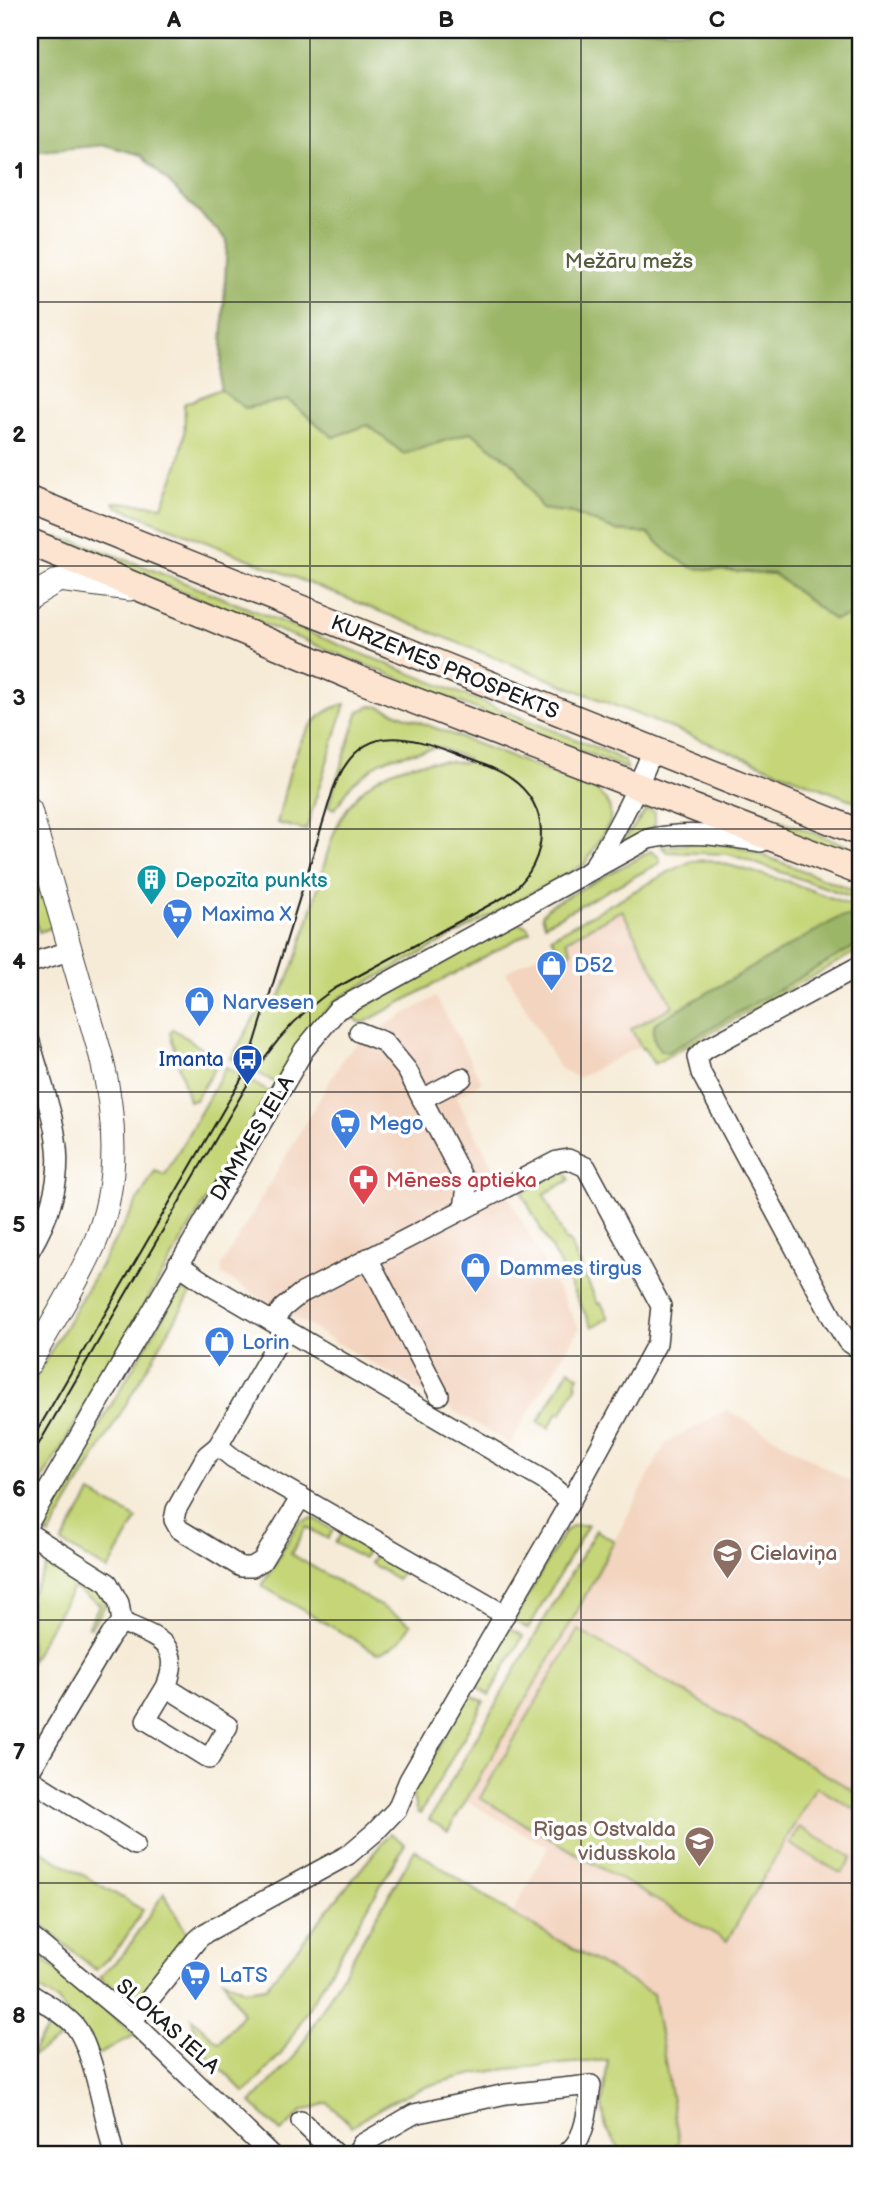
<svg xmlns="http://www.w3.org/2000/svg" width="891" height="2185" font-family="'Balsamiq Sans',sans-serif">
	<rect width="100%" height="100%" fill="#fff"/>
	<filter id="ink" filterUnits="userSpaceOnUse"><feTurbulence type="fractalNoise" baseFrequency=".0143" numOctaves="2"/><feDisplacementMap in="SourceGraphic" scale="14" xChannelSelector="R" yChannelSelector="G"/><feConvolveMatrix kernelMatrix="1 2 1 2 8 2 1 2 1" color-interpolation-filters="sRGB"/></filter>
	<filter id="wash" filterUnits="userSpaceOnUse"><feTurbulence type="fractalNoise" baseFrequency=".00686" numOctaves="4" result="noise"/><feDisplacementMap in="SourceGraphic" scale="28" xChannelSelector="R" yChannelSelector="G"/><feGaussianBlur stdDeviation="1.57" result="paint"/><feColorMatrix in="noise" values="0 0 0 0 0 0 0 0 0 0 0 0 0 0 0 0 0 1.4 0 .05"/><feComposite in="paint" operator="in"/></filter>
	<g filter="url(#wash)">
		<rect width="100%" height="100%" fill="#f6ebd7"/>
		<g fill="#f3d4bf">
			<polygon points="622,909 673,1006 631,1029 640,1046 578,1078 559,1068 506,972"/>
			<polygon points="436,997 482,1082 456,1097 579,1329 510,1444 222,1275 222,1265 344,1057 360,1042 387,1024"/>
			<polygon points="727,1410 861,1488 861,2155 670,2155 679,2141 652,1994 512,1914 548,1847 466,1801 573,1619 666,1443"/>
		</g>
		<g fill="#c5d577" stroke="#70784a" stroke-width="2">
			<path d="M220,389L245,408L288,400L333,437L368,425L404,454L471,432L516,466L542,509L573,513L614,530L649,534L670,554L693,568L774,574L834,620L861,613V804L116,506L114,502L162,506C177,470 188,445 184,404Z"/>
			<polygon points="58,537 82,543 145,567 607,752 625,762 627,769 52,540"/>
			<path d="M345,704L306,830L277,823C289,780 294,716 345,704Z"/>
			<path d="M371,706L381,707L596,790L605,799L610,809V822L585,864L341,997C311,1021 295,1050 276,1083L231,1058L263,1003L274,1007C297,967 308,922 321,877C327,855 332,831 345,812C371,769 418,756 465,763L468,759L438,747L392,757L380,762L352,784L335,809L328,806L359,711Z"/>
			<polygon points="700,790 861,851 861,860 689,794"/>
			<polygon points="647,809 655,812 655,825 648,832 617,849"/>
			<polygon points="697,842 738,846 861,893 861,900 729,854 667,852 662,847"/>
			<polygon points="30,850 53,927 39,932 30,900"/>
			<polygon points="651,851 659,857 660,863 545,924 542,915 549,906"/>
			<polygon points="710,860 789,882 861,909 861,949 654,1064 644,1048 642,1049 631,1029 673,1006 622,910 566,940 572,952 563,954 551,937 669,872 692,861"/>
			<polygon points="518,923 527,926 530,932 365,1022 359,1022 351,1014 509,926"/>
			<polygon points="173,1029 216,1058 217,1065 195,1100 189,1101 170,1033"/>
			<polygon points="226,1067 269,1092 30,1501 30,1387 155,1171 165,1175"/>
			<polygon points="564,1170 570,1180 544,1194 566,1242 569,1241 598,1304 601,1303 609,1318 592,1327 522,1193"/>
			<polygon points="193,1289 49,1536 42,1523 177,1293"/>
			<polygon points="569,1369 579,1376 575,1383 577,1385 561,1414 558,1412 549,1428 538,1422"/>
			<polygon points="91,1493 137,1519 108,1570 62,1543"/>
			<path d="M314,1518L333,1530L328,1539L306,1527L291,1554L411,1624C402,1639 394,1650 377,1653L262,1586L299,1522Z"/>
			<polygon points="574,1525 588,1525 528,1629 514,1620 564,1532"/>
			<polygon points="596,1530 614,1541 573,1619 448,1831 429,1820"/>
			<polygon points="341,1534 368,1550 363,1559 335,1543"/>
			<polygon points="376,1554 403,1570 397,1579 370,1563"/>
			<polygon points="49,1562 101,1593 106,1604 91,1627 88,1626 100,1604 73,1588 30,1662 30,1596"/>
			<polygon points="509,1628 523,1636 489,1695 475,1686"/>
			<polygon points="578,1630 861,1795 855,1809 816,1787 727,1941 480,1798"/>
			<polygon points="469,1694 484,1702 420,1814 417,1812 412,1794"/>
			<polygon points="799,1827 852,1857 842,1874 790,1844"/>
			<polygon points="390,1833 405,1844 282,2053 245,2093 197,2045 192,2018 219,2043 243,2014 223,1979 244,1990 266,1987"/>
			<polygon points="30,1844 143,1910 120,1946 96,1970 30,1916"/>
			<path d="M415,1850L512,1914L653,1994L679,2141L670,2155H623L606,2128L602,2105L608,2060C546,2066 481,2067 423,2088C397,2097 374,2111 352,2126L328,2103L303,2111L281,2132L251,2103L295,2056Z"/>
			<polygon points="164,1893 187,1934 133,2006 100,1977 125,1952"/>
			<polygon points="30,1948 135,2035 97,2055 58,2001 30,1984 41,1969 30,1961"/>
			<polygon points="54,2019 69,2034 33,2055 31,2053"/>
		</g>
		<g fill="#9cb668" stroke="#5c6942" stroke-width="2">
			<polygon points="30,30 861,30 861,613 834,620 774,574 693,568 670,554 649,534 614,530 573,513 542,509 516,466 471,432 404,454 368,425 333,437 288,400 245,408 220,389 227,240 141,155 105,145 30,152"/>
			<path d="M840,917H851L861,921V943L668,1052L660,1050C653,1040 652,1034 655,1023Z"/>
		</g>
	</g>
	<g filter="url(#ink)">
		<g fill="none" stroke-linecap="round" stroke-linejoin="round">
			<defs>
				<g id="minor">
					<path d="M593,867C618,830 636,791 653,750"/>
					<polyline points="30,963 70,951"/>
					<polyline points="861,965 706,1049 697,1057 701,1073 832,1317 847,1341 861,1350"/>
					<polyline points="359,1032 384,1042 407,1070 467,1186 464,1209"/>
					<path d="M30,1042C54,1126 78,1169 30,1250"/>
					<polyline points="422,1099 462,1078"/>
					<polyline points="368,1258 439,1395"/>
					<polyline points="178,1264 204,1282 545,1481 570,1502"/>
					<polyline points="285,1329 218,1446 207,1455 176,1510 174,1520 179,1529 241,1567 252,1567 262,1561 301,1497"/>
					<polyline points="218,1446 233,1458 505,1615"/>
					<path d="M30,1521L304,1050L337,1010L648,839C687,830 723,836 761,842"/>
					<polyline points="30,1534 108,1583 119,1603 122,1622"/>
					<path d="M122,1622C156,1638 184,1643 166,1687L228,1726L209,1759L146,1720L166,1687"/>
					<polyline points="30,1771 111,1635 122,1622"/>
					<polyline points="30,1779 135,1845"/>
					<polyline points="30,1936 132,2021 271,2155"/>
					<path d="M30,1994C45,2003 62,2012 74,2025C93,2046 106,2125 114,2155"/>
					<polyline points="132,2021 197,1940 205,1933 348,1855 375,1832 397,1809 409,1780 570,1502 657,1343 661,1306 586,1167 568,1159 557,1161 300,1294 283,1308 273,1321"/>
					<polyline points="301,2121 336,2155"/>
					<path d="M355,2155L362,2144L414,2114L506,2094L591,2085C587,2109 587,2141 564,2155"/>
				</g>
				<g id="tertiary">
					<polyline points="30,597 59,580 130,589"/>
					<path d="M30,810L101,1056C116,1118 120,1186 94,1245C76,1286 51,1324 30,1363"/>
				</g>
				<g id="secondary">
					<polyline points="30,500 861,833"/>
					<polyline points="30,542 358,679 861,872"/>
				</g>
			</defs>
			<use href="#minor" stroke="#3d3b38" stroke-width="22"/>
			<use href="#tertiary" stroke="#3d3b38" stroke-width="25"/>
			<use href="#secondary" stroke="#3d3b38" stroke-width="29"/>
			<use href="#minor" stroke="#fff" stroke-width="19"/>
			<use href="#tertiary" stroke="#fff" stroke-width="23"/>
			<use href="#secondary" stroke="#fde4d1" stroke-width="26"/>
			<path stroke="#1c1c1c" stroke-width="2" d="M30,1443L246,1071L333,790C358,722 404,733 459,755C478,763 501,769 517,783C555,815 545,869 506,896L334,989C300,1012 275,1040 253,1075L30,1459"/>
		</g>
	</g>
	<path fill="none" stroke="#1c1c1c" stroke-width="2" stroke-opacity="0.55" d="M310,30V2155M581,30V2155M30,302H861M30,566H861M30,829H861M30,1092H861M30,1356H861M30,1620H861M30,1883H861"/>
	<defs>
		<symbol id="building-pin" viewBox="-11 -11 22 30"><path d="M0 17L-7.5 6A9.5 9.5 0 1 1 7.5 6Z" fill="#0f9aa8" stroke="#fff"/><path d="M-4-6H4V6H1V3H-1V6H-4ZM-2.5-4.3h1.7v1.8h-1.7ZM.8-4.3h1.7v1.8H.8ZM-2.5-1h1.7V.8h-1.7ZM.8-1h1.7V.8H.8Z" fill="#fff"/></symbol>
		<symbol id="supermarket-pin" viewBox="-11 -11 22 30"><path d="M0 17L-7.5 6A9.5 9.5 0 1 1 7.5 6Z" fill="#3f7fe0" stroke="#fff"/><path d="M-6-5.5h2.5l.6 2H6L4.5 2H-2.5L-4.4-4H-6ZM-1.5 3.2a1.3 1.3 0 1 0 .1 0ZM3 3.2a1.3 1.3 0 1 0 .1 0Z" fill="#fff"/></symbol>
		<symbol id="shop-pin" viewBox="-11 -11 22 30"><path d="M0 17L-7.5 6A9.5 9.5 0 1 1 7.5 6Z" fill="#3f7fe0" stroke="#fff"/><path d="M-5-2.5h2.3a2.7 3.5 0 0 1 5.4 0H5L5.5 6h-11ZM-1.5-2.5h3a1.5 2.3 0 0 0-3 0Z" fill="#fff"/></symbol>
		<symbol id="bus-pin" viewBox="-11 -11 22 30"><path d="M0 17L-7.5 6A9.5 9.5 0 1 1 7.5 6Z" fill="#1a4fb4" stroke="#fff"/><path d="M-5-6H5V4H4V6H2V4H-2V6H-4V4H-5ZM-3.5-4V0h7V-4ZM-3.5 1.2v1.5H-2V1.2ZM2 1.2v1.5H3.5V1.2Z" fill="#fff"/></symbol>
		<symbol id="pharmacy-pin" viewBox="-11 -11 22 30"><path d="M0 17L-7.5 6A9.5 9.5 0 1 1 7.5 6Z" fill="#e0444e" stroke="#fff"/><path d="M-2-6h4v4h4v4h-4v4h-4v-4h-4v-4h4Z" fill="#fff"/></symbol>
		<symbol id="school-pin" viewBox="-11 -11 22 30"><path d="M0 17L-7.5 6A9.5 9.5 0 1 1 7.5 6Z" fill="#8d6e63" stroke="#fff"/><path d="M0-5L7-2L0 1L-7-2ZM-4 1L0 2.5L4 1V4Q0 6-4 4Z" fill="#fff"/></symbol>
	</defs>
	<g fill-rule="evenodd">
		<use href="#building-pin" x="134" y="862" width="35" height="47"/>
		<use href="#supermarket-pin" x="160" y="896" width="35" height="47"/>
		<use href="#shop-pin" x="534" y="948" width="35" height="47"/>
		<use href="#shop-pin" x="182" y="984" width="35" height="47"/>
		<use href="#bus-pin" x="230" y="1042" width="35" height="47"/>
		<use href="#supermarket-pin" x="328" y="1106" width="35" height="47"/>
		<use href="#pharmacy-pin" x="346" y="1162" width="35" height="47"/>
		<use href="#shop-pin" x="458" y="1250" width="35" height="47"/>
		<use href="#shop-pin" x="202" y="1324" width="35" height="47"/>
		<use href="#school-pin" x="710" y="1536" width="35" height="47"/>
		<use href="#school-pin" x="682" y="1824" width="35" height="47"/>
		<use href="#supermarket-pin" x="178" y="1958" width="35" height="47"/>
	</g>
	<g text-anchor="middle" stroke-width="7" stroke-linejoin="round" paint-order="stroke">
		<g font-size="21" fill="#575d3c" stroke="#fff">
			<text x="629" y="268">Mežāru mežs</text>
		</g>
		<g font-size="21" fill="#1c1c1c" stroke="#fff">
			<text transform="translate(445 667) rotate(22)" y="7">KURZEMES PROSPEKTS</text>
			<text transform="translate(252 1138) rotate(-59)" y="7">DAMMES IELA</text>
			<text transform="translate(168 2026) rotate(42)" y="7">SLOKAS IELA</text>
		</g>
		<g font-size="21" fill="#0d838f" stroke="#fff" text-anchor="start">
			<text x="175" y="887">Depozīta punkts</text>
		</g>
		<g font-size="21" fill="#366cbe" stroke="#fff" text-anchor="start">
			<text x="201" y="921">Maxima X</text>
			<text x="574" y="972">D52</text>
			<text x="222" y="1009">Narvesen</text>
			<text x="369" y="1130">Mego</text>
			<text x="499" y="1275">Dammes tirgus</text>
			<text x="242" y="1349">Lorin</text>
			<text x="219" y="1982">LaTS</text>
		</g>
		<g font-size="21" fill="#164399" stroke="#fff" text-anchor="end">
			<text x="224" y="1066">Imanta</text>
		</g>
		<g font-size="21" fill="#be3a42" stroke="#fff" text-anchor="start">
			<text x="386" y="1187">Mēness aptieka</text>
		</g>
		<g font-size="21" fill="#785e54" stroke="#fff" text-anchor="start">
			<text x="750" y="1560">Cielaviņa</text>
			<text x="676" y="1836" text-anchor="end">Rīgas Ostvalda<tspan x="676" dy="24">vidusskola</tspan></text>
		</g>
	</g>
	<rect width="891" height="2185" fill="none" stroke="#fff" stroke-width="77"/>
	<rect x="38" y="38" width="814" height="2108" fill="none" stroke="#1c1c1c" stroke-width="2.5"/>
	<g font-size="23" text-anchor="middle" font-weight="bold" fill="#1c1c1c">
		<text x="174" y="27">A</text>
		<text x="446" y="27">B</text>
		<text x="717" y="27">C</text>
		<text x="19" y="178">1</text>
		<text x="19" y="442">2</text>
		<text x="19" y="705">3</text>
		<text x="19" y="969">4</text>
		<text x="19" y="1232">5</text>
		<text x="19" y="1496">6</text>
		<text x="19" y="1759">7</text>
		<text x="19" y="2023">8</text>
	</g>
</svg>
